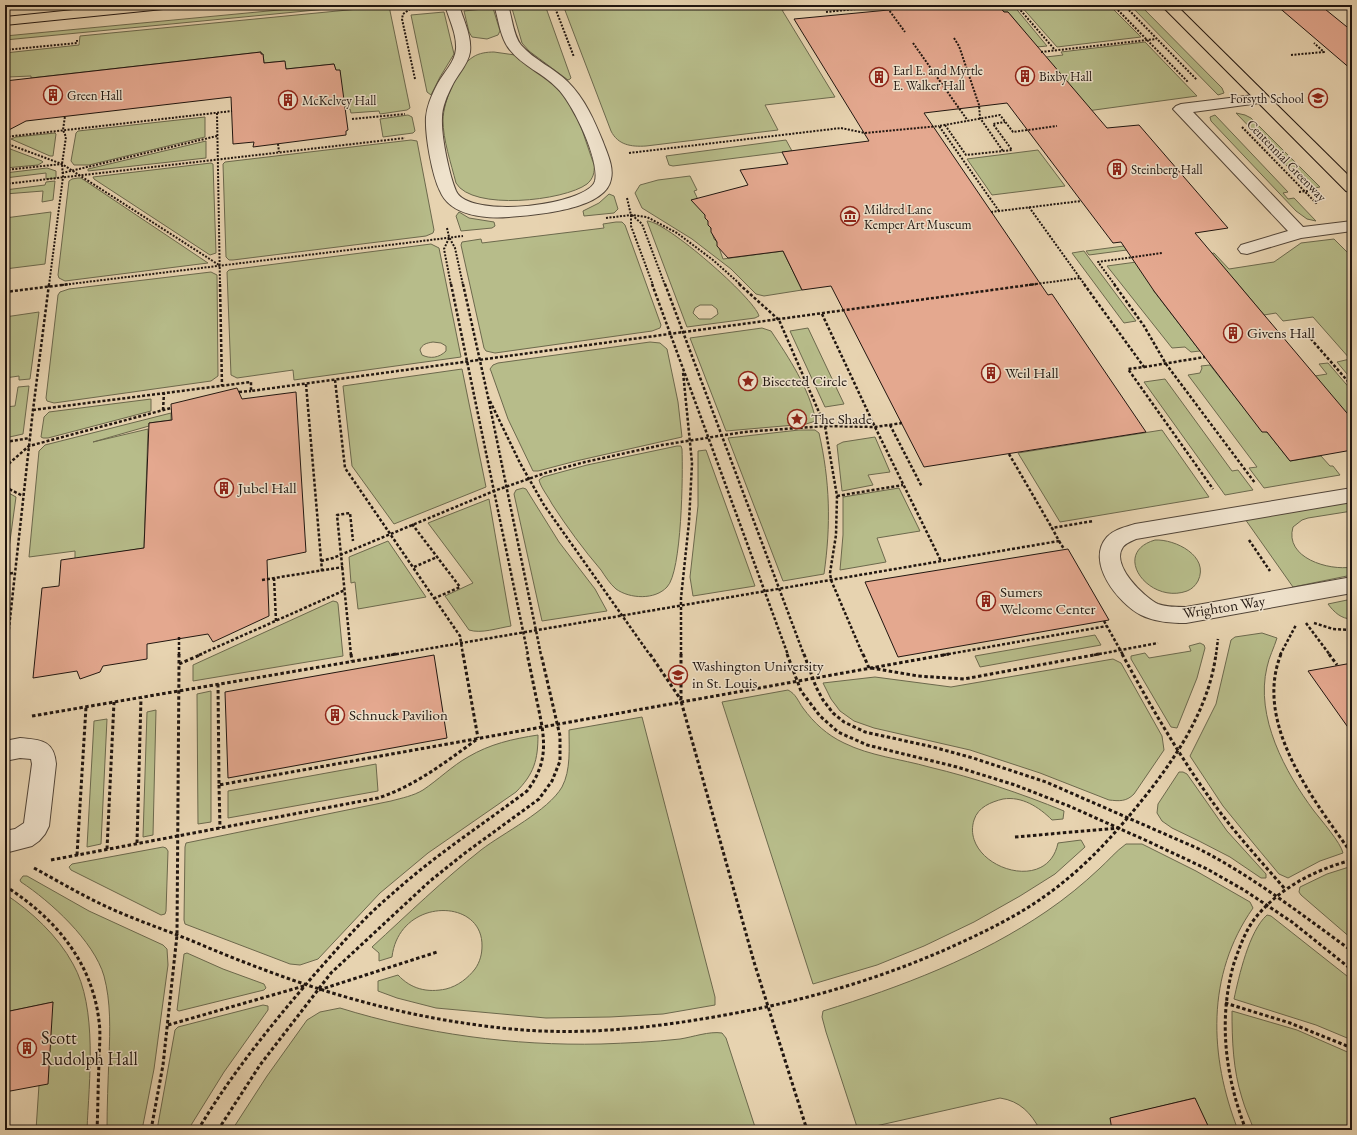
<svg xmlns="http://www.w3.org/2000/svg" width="1357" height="1135" font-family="'EB Garamond',serif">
	<rect width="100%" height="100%" fill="#e7d3b0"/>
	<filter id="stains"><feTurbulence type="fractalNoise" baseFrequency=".005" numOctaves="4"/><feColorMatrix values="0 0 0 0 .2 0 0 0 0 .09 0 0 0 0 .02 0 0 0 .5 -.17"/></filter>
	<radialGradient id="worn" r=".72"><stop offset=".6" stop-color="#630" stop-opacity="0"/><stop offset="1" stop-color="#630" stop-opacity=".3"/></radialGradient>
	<g fill="#b7bc8a" stroke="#6c694d" fill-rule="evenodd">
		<polygon points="327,5 368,5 5,40 5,36 300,8 301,9 306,9 306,7"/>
		<polygon points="511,5 545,5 571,78 570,79 568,80 529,51 522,43"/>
		<path d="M563,5H824L782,10L835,97L765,105L778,130L646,146C631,147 618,145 611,131Z"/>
		<polygon points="998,5 1013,5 1047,46 1037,47 1008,12 1004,12"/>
		<polygon points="1020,5 1109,5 1141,37 1057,47"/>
		<polygon points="1130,5 1140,5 1222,88 1224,93 1218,95"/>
		<polygon points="389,6 410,108 407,110 380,114 379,111 351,113 350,109 345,110 334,64 286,69 284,61 264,63 263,54 261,54 261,52 31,78 31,76 8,77 5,79 5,53 79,45 80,36"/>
		<polygon points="493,8 500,31 498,35 487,39 472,37 469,32 464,11"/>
		<polygon points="444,12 454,54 440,77 431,95 427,92 411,15"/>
		<polygon points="1145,42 1197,96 1087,111 1046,57 1063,55 1061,52"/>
		<path d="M494,52L515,55L541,73L556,87L568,101L578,118L594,165C595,172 593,179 587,184C564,201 472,211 456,183C451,163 443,140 443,120C443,102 458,66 473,57C479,53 487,52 494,52Z"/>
		<polygon points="1236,113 1245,115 1251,118 1320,187 1309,189"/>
		<polygon points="408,115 412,117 415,131 413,133 383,137 380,119"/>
		<polygon points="1215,115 1288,192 1283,193 1288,199 1294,198 1316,221 1307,219 1296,211 1211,121 1210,117"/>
		<polygon points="205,117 205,137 89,165 74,165 71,161 76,133 78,131"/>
		<polygon points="55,133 56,134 53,156 50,156 11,139 16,137"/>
		<polygon points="411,140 417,141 434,230 433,233 426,236 233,260 229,260 226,257 223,164 225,162"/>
		<polygon points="786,140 792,151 673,166 669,165 666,156"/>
		<polygon points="206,141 206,158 88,171 88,169"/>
		<polygon points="5,147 42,161 43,162 38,165 5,168"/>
		<polygon points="1038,150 1065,186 992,195 967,159"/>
		<polygon points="211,163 213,164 216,253 210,255 94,179 93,177"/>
		<polygon points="47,168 56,171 56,178 46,179 46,173 5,178 5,173"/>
		<polygon points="690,176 697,190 694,191 711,228 714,239 717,242 723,259 783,251 802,290 764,296 756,294 731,269 692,239 642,208 635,193 640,185 658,180"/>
		<polygon points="78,178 81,178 208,263 65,281 59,278 58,275 69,181 72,179"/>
		<polygon points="55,181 53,200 42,202 43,191 5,194 5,190 45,185 46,182"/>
		<polygon points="609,194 614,196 618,209 614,213 584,216 583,211 599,203"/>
		<polygon points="51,212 45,264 5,269 5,218"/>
		<polygon points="459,212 469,218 494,222 495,226 492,228 461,231 456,216"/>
		<path d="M647,221C666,221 754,298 759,316L755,318L687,327ZM700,305H712L717,309L718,314L711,319H699L693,313L695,308Z"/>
		<polygon points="616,222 622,222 625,225 661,325 660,328 652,331 495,353 486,351 484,348 461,245 462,242 481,239 482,243 604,228 603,224"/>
		<polygon points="1334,239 1352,257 1352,380 1337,362 1350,359 1313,317 1283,321 1276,313 1264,315 1233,278 1230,278 1209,254 1214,253 1229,269 1274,262 1301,243"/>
		<polygon points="1154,242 1157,246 1089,255 1086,251"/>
		<path d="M431,244L439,248L461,357L294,380L293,370L237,378L231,375L227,272L229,270ZM433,342L441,343L446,346V351C439,358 430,359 422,355L420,350C422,344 427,343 433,342Z"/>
		<polygon points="1084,251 1136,321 1124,323 1072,253"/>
		<polygon points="1166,258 1157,289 1153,290 1200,351 1191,352 1185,347 1172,348 1107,266"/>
		<polygon points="211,272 217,275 218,376 211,381 54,403 47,401 46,398 58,295 60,292 69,289"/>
		<polygon points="39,312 30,379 19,380 19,376 5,378 5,317"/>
		<path d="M762,328L771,331C789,358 809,388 816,421L806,424L726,431L690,338Z"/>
		<polygon points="808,328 844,404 825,407 790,331"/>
		<polygon points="650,342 660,343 667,349 678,402 682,437 576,461 538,471 533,471 508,419 491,371 490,369 493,365 498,363"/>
		<polygon points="1328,363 1352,391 1352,424 1315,376 1327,374 1319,364"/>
		<polygon points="1210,365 1262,431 1267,432 1290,461 1321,456 1330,466 1333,466 1340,475 1264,488 1249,468 1257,467 1188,375 1200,373 1202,368 1201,366"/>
		<polygon points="462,369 486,487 394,524 352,466 343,386"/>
		<polygon points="1165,379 1232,471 1238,470 1253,490 1225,495 1144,382"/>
		<polygon points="29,386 23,434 5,438 5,407 15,406 18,387"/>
		<polygon points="151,399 151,411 48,438 43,438 41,437 44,417 49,412"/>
		<polygon points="171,413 171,420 149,423 149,426 93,442 148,429 144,548 75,559 75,551 29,557 39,451 45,445"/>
		<path d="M799,430H815L819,433C830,481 831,525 824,574L783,581L728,438Z"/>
		<polygon points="1162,430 1209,497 1060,522 1018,453"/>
		<polygon points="875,437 890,472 868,475 873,485 842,491 837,445 843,442"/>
		<path d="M677,446H681L682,449C683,473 682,572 667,587C655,600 630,599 616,589C610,584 605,576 601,570C583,549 567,527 552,504C548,496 541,488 539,480L543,477L587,465Z"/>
		<polygon points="706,450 755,586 693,596 690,577 698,506 698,451"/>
		<polygon points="523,488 526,489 559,542 595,589 607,611 542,621 514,494 516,490"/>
		<polygon points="899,488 920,531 877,538 886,562 840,570 843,535 843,497"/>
		<polygon points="5,491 16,497 7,563 5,566"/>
		<path d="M489,499L511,626C498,628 481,634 469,630L445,596L473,583L428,523Z"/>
		<path d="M1352,501V511L1308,518L1302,520L1293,527C1284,558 1329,571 1352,567V575L1293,587L1245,519Z"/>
		<path d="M1155,540C1175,539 1210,556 1198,581C1195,586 1192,589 1187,591C1149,605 1110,553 1155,540Z"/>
		<polygon points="388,541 426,597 358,609 355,582 351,583 349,557"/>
		<path d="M1352,599V619C1341,619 1334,612 1328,604Z"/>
		<polygon points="333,601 337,602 338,604 343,656 193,681 193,665"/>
		<path d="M1262,633L1277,638C1274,648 1269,657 1267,667C1255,717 1285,772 1314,811C1321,820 1341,843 1343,853L1320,861L1288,878L1279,874L1254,844L1223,806L1190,756L1216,704L1231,640L1235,637Z"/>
		<polygon points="1095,635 1101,645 980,667 975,656"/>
		<polygon points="1200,643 1204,645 1205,648 1197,678 1177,728 1171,727 1131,659 1131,656 1145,653 1149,658 1191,651 1189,646"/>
		<path d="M1113,659L1121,663L1162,736L1164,750L1134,794C1126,802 1119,801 1109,800L1040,773L970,750L874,728L854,721L840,711L831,699L823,683L875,677L951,687Z"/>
		<path d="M788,690C796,694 798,701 803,708C814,723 827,735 844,743C870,756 901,759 929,767C975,778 1020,793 1064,811L1063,819L1052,820C1039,807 1022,796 1003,799C991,802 978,807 974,820C960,865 1047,897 1058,843L1081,840L1085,847L1055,874L1020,896L974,922L924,946L877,965L813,984L722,702Z"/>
		<polygon points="211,691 211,822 198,824 197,694"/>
		<polygon points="156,710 153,835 143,837 147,712"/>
		<path d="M642,717L715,997V1005L663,1014L610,1017L546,1018L436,1008L397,998L378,991V981L398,975C411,989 427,993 446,989C458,986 468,978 475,969C480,962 482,954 482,946C483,897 399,897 392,957L379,961V953L372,947C408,914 443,880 481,850C503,833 548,811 562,787C571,770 569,748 569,730Z"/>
		<polygon points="107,719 101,844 87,847 94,721"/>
		<path d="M538,735C538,760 534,774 516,792L428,853L380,893L318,959L300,965L290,964L185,924L184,920L185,847L186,843L391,801C402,798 413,796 423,790C438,780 452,766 468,757C490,744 512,739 538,735Z"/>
		<polygon points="376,764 378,791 228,818 228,791"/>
		<polygon points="1179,772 1183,772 1187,774 1227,831 1266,874 1266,878 1261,878 1230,857 1199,841 1172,828 1162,821 1157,813 1158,804"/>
		<path d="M1126,844H1142L1196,871L1250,902L1253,908C1206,975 1209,1056 1238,1130H1210L1194,1098L1125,1115L1131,1130H1040C1031,1113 1020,1101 1000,1098L858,1130L826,1032L822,1017L823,1011C901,987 980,957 1047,911C1066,898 1083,884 1099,869C1108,861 1116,851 1126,844Z"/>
		<polygon points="163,847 166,848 168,851 166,911 165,914 161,915 71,870 69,867 72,864"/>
		<polygon points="1349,867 1352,867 1352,939 1301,895 1299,892 1300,887 1327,874"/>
		<path d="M23,876H27L89,911L163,945L167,949L168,965L154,1069L142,1130H107C107,1106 108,1081 109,1057C110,1030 111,1002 104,976C94,941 50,901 21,882L20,880Z"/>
		<path d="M5,894C31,911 58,936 73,964C98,1008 89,1081 87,1130H36L39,1085L53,1002L5,1012Z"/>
		<path d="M1267,915L1271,916L1352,980V1040L1316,1025L1234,999C1239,976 1249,931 1267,915Z"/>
		<polygon points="187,953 223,969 264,984 266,988 264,990 179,1011 177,1010 184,954"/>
		<polygon points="263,1005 268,1006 268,1010 224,1072 188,1130 157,1130 175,1030 178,1027"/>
		<path d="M340,1008C424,1034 513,1046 601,1044C627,1043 654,1042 680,1039C693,1037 709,1031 722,1033L726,1038L756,1130H232L267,1076L307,1020L320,1012Z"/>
		<path d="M1232,1011L1297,1030L1352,1054V1130H1254C1250,1119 1245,1109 1242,1098C1233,1070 1232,1040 1232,1011Z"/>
	</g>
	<g fill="#e4a88f" stroke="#211610">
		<polygon points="941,5 998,5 1004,12 1008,12 1107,128 1139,125 1228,228 1195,233 1352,419 1352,450 1290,461 1267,432 1262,432 1154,291 1121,242 1113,243 1007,103 924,113 1048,295 1052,294 1146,432 924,467 831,286 802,290 783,251 728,258 717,246 717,242 711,232 711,228 708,225 708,221 705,218 705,215 691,200 748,185 740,170 788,164 782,152 869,141 794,19"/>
		<polygon points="1276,5 1320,5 1352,31 1352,70"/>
		<polygon points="261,52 261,54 263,54 264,63 285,61 286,69 334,64 336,70 340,70 348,130 346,131 346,135 253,147 254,142 233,144 231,97 26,121 5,132 5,81"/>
		<polygon points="237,388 242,399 296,392 306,552 267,560 269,616 213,642 208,634 147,644 147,659 103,666 100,672 80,679 77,671 33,678 42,588 59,586 61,560 144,548 149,423 172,420 171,404"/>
		<polygon points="1068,549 1109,620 898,657 865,582"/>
		<polygon points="434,655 447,738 228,778 225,692"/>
		<polygon points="1352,663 1352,733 1308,671"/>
		<polygon points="53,1002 48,1084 5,1092 5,1012"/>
		<polygon points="1195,1098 1210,1130 1112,1130 1110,1118"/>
	</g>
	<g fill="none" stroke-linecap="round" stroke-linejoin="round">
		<defs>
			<g id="minor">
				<path d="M445,5H459C463,19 472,36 470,52C468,65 457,75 452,86C447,96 442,107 442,118C441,136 449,174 456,191C469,220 588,205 595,181C600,160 572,102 557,88C543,73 522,66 510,50C500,38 499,20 494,5H508C512,17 513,35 521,45C534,60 554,68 568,82C585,99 594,120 603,142C607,153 614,167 611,179C606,210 534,215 509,217C486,219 450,216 440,191C432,175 425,136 426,117C427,106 432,94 438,83C444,72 455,62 456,49C457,34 449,19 445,5Z"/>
				<polygon points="1262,94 1267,96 1270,99 1267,102 1193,112 1303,227 1352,221 1352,231 1301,238 1247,254 1241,253 1238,249 1241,245 1288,231 1173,109 1176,106 1181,104"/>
				<path d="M1352,488V502L1136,539C1132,541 1126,543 1123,547C1110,565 1144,597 1158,604C1166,607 1177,607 1186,607L1352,577V593L1186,623C1171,623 1155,622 1141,615C1118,603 1085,562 1107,537C1114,529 1126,527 1135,524Z"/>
				<path d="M20,738C41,740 54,740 56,764L49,826L45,834L39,841L32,846L5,853V831L15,829L24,823L32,764L31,759L20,758L5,761V741Z"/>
			</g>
			<g id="major">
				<polygon points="122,5 170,5 168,8 163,9 5,25 5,17"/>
				<polygon points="1161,5 1176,5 1352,179 1352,193 1346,191"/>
			</g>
		</defs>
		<use href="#minor" stroke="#524538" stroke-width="2"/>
		<use href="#major" stroke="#211610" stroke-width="2"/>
		<g stroke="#211610" stroke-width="2" stroke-dasharray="2 1.5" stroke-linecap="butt">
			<polyline points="554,5 574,57"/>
			<polyline points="1016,5 1055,50"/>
			<polyline points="1113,5 1188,82"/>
			<polyline points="1124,5 1197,80"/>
			<polyline points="826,12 886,6 905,32"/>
			<polyline points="954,38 959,46 979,105 980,118 1003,151"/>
			<polyline points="913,43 968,121"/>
			<polyline points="5,50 77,43 77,40"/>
			<polyline points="1041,52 1156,39"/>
			<polyline points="1291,55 1324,52 1314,43"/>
			<polyline points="415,79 402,19 403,14 416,5"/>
			<polyline points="217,113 220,285"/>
			<polyline points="352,119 405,114"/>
			<polyline points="945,125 966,155 1012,150 993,124 1005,122"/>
			<polyline points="1242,127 1317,204"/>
			<polyline points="5,137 232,111"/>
			<polyline points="5,143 62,164 219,265"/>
			<polyline points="278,144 279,152"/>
			<polyline points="629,153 841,128 865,133 939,126"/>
			<polyline points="5,170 62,164"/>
			<polyline points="62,173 217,136"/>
			<polyline points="5,184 405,138"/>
			<polyline points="1299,192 1316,190"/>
			<polyline points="627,198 631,215 631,226 653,285"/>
			<polyline points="1029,207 1085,285"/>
			<polyline points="999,211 939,126 1000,115 1013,132 1057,126"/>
			<polyline points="991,212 1081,201"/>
			<polyline points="632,215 642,224 665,285"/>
			<polyline points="606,218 631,215 647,217 677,233 713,260 741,285"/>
			<polyline points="447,228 449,237 455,248 463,285"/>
			<polyline points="449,238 444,249 451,285"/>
			<polyline points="49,285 63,177 62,164 66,137 63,130 65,116"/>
			<polyline points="62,285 463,236"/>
			<polyline points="1029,285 1080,278"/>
			<polyline points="1115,285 1098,262 1162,253"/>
		</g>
		<g stroke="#211610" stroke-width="2.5" stroke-dasharray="3 2" stroke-linecap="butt">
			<polyline points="220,284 222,386"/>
			<polyline points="451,284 528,655"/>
			<polyline points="463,284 488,397 541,655"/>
			<polyline points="652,284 788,655"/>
			<polyline points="665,284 804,655"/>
			<polyline points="739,284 779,320 825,426 837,496 836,535 830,573 831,580 863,655"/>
			<polyline points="1084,284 1144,367 1128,369 1213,489"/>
			<polyline points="1114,284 1144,326 1166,364 1255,483"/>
			<polyline points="5,292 70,284"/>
			<polyline points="822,314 875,427 941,561"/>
			<polyline points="1304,331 1352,386"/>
			<polyline points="1144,367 1205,357"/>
			<polyline points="335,380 345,468 460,636 463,655"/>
			<polyline points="306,384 322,571"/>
			<polyline points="239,392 251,391"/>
			<polyline points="490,401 520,463 544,505 650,655"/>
			<polyline points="33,410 251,382 251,391 1036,284"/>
			<polyline points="163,410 164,393"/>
			<polyline points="890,425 922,487"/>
			<polyline points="5,442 30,438"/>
			<polyline points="1009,454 1052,528"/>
			<polyline points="5,467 29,446 171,408"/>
			<polyline points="5,487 23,496"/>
			<polyline points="837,496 903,485"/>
			<polyline points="412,524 460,587 435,598"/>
			<polyline points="1249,540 1270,571"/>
			<polyline points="1059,541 1064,549"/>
			<polyline points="321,561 333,558 494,491 548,472 585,462 662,445 744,432 825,426 875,427 902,423"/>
			<polyline points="414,567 437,557"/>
			<polyline points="5,574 14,573"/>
			<polyline points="274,578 276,621"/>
			<polyline points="262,580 343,567"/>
			<polyline points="1104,621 1123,655"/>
			<polyline points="1306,623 1330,655"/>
			<polyline points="1314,623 1333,629 1352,630"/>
			<polyline points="179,637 179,655"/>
			<polyline points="6,655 33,410 49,284"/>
			<polyline points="199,655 345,590"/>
			<polyline points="351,655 337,515 350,513 353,541"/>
			<polyline points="391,655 1059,541 1052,528 1093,521"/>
			<polyline points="681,655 681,598 689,522 692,463 683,372"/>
			<polyline points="943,655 1107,626"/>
			<polyline points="1094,655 1158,643"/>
			<polyline points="1216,655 1218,639"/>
			<polyline points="1280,655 1296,625"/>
		</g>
		<g stroke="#211610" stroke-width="3" stroke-dasharray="3.5 2.5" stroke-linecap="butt">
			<polyline points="179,654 179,664"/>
			<polyline points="351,654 352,661"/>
			<polyline points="463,654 478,738"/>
			<polyline points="650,654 681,700"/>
			<polyline points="681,654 681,701 754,962 807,1130"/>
			<polyline points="787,654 801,691 820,716 838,732 867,745 957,767 1015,785 1069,806 1145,840 1207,869 1244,890 1292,922 1352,970"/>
			<path d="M804,654L816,687L823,700L833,713L844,722L865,732L933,747L973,758L1046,782L1199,849C1254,877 1302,915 1352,951"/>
			<polyline points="863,654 869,668"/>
			<path d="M1122,654C1149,703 1177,752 1209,797C1232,830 1259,859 1285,889"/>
			<path d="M1281,654C1253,724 1314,800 1352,854"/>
			<polyline points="1329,654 1337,665"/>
			<polyline points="5,660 6,654"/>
			<polyline points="871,668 918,676 964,679 1099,654"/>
			<polyline points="218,684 219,785 949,654"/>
			<polyline points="32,716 396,654"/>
			<polyline points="219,785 220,828"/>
			<polyline points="1015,837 1119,828"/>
			<polyline points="137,843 141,698"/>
			<polyline points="107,849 114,702"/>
			<polyline points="77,855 86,707"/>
			<path d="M51,860L378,798C415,786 444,763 476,740"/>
			<path d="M34,868C56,880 78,893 101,904C130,918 160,928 190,940C291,983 383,1014 493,1027C571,1037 648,1029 725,1015C803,1001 877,980 949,948C982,933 1016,917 1045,896C1086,867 1116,833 1147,794C1179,753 1209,707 1216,654"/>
			<path d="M5,886C54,917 92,961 99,1021C101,1035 99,1049 99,1063C98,1085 98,1108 97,1130"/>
			<polyline points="319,990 437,952"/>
			<polyline points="1225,1003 1290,1023 1352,1048"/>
			<polyline points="168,1025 304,986"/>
			<polyline points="151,1130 163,1065 177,935 179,664 202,654"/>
			<path d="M198,1130C231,1074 272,1024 314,975C339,947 363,918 392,894C434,856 482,825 527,791C549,762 545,739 538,706C534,688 531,671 527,654"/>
			<polyline points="218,1130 260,1065 331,973 430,881 465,853 539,799 552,781 560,761 560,736 541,654"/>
			<path d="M1246,1130C1225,1076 1218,1019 1234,963C1239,949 1244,934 1253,921C1277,889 1314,870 1352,860"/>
		</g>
		<use href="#minor" fill="#efe2cc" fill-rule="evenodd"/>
		<use href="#major" fill="#e7d3b0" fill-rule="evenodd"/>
	</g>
	<defs>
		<symbol id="building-ring" viewBox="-11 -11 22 22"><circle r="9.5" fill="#efe2cc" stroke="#8f2418" stroke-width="1.5"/><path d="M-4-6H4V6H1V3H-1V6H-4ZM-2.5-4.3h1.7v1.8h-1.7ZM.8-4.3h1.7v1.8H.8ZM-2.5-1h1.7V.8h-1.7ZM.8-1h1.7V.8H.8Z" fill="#8f2418"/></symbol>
		<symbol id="school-ring" viewBox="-11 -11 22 22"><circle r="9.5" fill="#efe2cc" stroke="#8f2418" stroke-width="1.5"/><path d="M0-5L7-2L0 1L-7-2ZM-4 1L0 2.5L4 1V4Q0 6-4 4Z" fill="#8f2418"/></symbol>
		<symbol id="museum-ring" viewBox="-11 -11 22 22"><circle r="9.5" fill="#efe2cc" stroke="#8f2418" stroke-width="1.5"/><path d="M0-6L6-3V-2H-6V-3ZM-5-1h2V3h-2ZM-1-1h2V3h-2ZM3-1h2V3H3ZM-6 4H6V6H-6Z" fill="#8f2418"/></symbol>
		<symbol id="sight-ring" viewBox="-11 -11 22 22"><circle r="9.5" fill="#efe2cc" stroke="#8f2418" stroke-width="1.5"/><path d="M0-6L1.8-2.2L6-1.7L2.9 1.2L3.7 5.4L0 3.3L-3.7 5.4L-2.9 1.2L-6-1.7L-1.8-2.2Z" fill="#8f2418"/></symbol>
		<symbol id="university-ring" viewBox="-11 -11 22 22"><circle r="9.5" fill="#efe2cc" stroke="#8f2418" stroke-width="1.5"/><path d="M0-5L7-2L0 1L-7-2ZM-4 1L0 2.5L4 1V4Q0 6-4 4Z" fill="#8f2418"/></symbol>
	</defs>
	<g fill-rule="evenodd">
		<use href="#building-ring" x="1014" y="65" width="22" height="22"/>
		<use href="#building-ring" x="868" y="66" width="22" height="22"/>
		<use href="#building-ring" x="42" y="84" width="22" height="22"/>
		<use href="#school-ring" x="1307" y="87" width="22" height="22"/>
		<use href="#building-ring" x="277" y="89" width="22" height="22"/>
		<use href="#building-ring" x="1106" y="158" width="22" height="22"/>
		<use href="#museum-ring" x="839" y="205" width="22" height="22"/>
		<use href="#building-ring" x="1222" y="322" width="22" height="22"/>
		<use href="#building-ring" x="980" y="362" width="22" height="22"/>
		<use href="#sight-ring" x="737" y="370" width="22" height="22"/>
		<use href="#sight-ring" x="786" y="408" width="22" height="22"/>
		<use href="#building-ring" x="213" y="477" width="22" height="22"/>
		<use href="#building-ring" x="975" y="590" width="22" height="22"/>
		<use href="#university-ring" x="667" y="664" width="22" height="22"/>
		<use href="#building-ring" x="324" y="704" width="22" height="22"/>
		<use href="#building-ring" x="16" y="1037" width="22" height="22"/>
	</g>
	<g text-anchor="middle" stroke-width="3" stroke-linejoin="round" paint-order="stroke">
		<g font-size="13" fill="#211610" stroke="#efe2cc" text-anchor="start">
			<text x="893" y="75">Earl E. and Myrtle<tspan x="893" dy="15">E. Walker Hall</tspan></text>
			<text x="1039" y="81">Bixby Hall</text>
			<text x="67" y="100">Green Hall</text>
			<text x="1304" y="103" text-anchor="end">Forsyth School</text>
			<text x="302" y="105">McKelvey Hall</text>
			<text x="1131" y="174">Steinberg Hall</text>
			<text x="864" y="214">Mildred Lane<tspan x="864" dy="15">Kemper Art Museum</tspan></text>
		</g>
		<g font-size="13" fill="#211610" stroke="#efe2cc">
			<text transform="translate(1287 160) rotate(46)" y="5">Centennial Greenway</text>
		</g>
		<g font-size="15" fill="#211610" stroke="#efe2cc" text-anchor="start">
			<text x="1247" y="338">Givens Hall</text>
			<text x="1005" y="378">Weil Hall</text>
			<text x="762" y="386">Bisected Circle</text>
			<text x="811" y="424">The Shade</text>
			<text x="238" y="493">Jubel Hall</text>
			<text x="1000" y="597">Sumers<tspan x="1000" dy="17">Welcome Center</tspan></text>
			<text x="692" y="671">Washington University<tspan x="692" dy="17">in St. Louis</tspan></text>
			<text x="349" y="720">Schnuck Pavilion</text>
		</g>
		<g font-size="15" fill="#211610" stroke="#efe2cc">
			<text transform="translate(1224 607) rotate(-9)" y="5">Wrighton Way</text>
		</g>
		<g font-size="18" fill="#211610" stroke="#efe2cc" text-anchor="start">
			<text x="41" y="1044">Scott<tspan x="41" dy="21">Rudolph Hall</tspan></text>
		</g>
	</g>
	<rect width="1357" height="1135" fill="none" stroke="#e7d3b0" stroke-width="20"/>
	<rect x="6" y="6" width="1345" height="1123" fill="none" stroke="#211610" stroke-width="2"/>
	<rect x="10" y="10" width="1337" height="1115" fill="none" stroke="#211610"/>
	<rect width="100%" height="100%" filter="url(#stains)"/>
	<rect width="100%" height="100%" fill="url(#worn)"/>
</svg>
